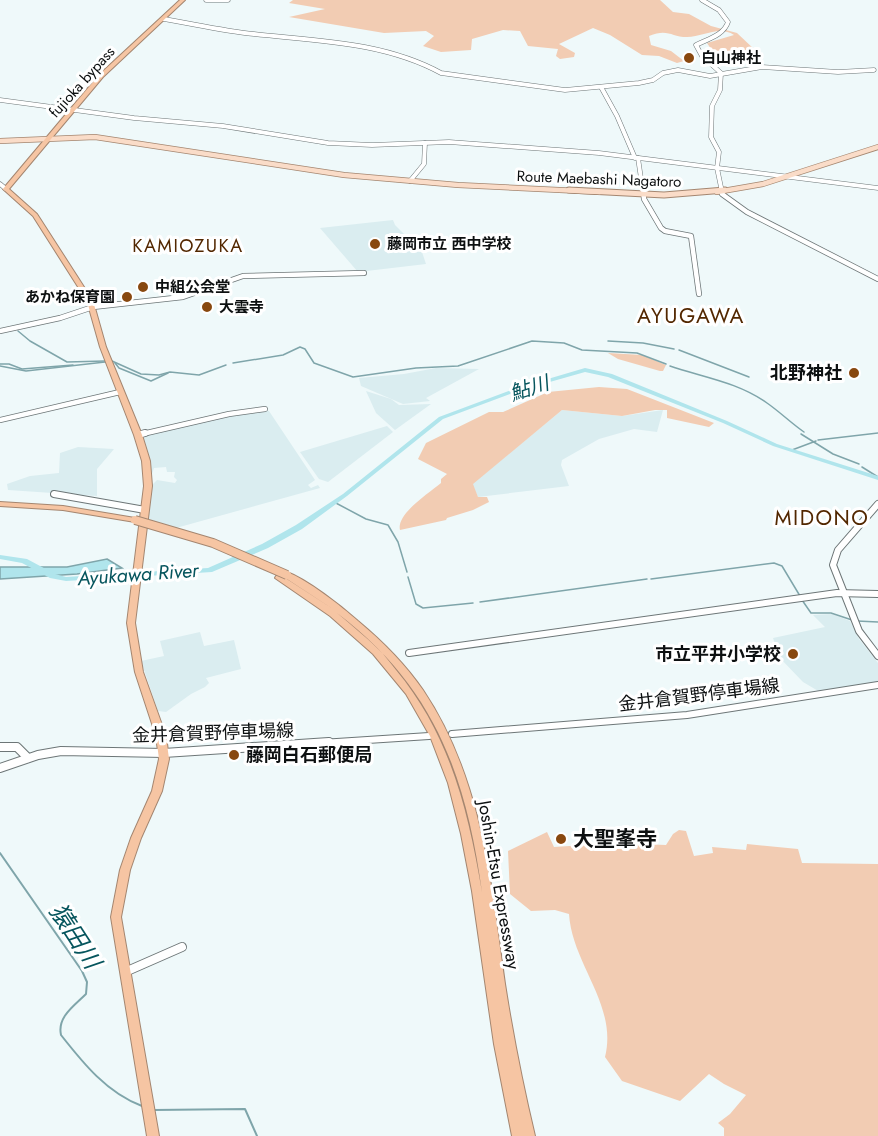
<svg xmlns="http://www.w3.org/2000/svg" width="878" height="1136" font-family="Jost,'Noto Sans JP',sans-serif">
	<rect width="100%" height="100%" fill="#eff9fa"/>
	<g fill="#daedf0">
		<polygon points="393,220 395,225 422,252 426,264 358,272 320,228"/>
		<polygon points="436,368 479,369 426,398 430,401 403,404 361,386 359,378 404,374"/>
		<polygon points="366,391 391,399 399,405 431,404 395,430 376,413"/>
		<polygon points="265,410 269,411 315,480 308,485 311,488 318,485 320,488 176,528 148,521 152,485 157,480 175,483 177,480 174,477 175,472 167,472 166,467 154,468 151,477 143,435 232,415"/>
		<polygon points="562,410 622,416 663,410 657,432 634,429 599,439 562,460 561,465 569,486 478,497 472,484"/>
		<polygon points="387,426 393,432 328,482 319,479 300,452"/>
		<polygon points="78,447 114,449 97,469 97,496 8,490 7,484 30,476 59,473 60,453"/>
		<polygon points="832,614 850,621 859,639 878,663 878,683 820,692 803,682 780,658 773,638 825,627 813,615"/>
		<polygon points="200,632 204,646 234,640 241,669 206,678 209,683 205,687 191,694 166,712 158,711 141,661 164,656 160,641"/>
	</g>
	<g fill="#f2ccb3">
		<path d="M293,0H660L673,12L689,14L711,26L737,33L755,50L748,57V61L726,63L724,59L732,58V54L713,52L707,43L734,35C719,25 703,37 687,37C671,37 668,28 649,36L651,45L671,51L684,61L677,63L659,56L642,55L610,35L593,28L559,44L575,53L574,57L560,59L556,56L558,49L528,46L520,31L503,30L472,39L471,50L441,52L423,46L434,36L426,31L384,33L289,17L325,9L289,3Z"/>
		<polygon points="608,353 642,355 666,365 663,371 660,371 618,359"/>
		<path d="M599,387L627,389L714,423L709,427L667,418V410H655L622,416L562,410L473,484L478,497H487L489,502L473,510L447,518L446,520L400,530C396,514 429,493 441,483V479L447,474L418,459L426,443L489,412H503L548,392Z"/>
		<path d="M679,830L686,831L694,856L713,853L712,847L746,850L747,844L798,849L802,863L878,864V1136H724V1128L718,1123L730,1114L746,1095L724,1084L709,1074L680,1101L622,1081L605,1057C618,1005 572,964 569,914L555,910L531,911L510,894L508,851L547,832L554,847L616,843L666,845L673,834Z"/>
	</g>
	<polygon fill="#b0e5ec" stroke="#7fa5aa" stroke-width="1.5" points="107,559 122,568 77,574 0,579 0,567 67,567"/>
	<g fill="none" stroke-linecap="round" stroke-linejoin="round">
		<g stroke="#7fa5aa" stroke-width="1.5">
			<polyline points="18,331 30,341 67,362 105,361"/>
			<polyline points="608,341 643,343 674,349"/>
			<polyline points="679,350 749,377"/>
			<polyline points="112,361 141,374 159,375 170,372 199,375 226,365"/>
			<polyline points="115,363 119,368 151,381 168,373"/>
			<polyline points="233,363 283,355 300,347 305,349 314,363 353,377 416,368 458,366 532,341 564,343 582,350 637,353 666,364"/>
			<polyline points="0,364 9,364 22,369 73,365"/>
			<polyline points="0,366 26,371 105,362"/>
			<path d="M670,366C702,377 738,382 767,403C780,412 791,423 804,432"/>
			<polyline points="801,434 833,454 859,464"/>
			<polyline points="818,440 878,433"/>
			<polyline points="792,450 816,441"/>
			<polyline points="862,467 878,477"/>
			<polyline points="334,502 366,519 388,525 398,542 407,572"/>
			<polyline points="408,577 416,604 423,608 473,603"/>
			<polyline points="651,579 774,563 782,566 800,596"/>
			<polyline points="802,600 811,613 831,613 852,620"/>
			<polyline points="480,602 647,579"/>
			<polyline points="857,621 878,622"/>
		</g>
		<g stroke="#7fa5aa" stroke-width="2">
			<path d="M0,853L82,971L87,982L86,994C74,1006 57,1017 61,1035C83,1063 107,1093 142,1106"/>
			<polyline points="154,1110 245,1109 257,1136"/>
		</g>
		<polygon fill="#b0e5ec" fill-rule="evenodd" points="585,368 612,374 727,421 777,444 878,476 878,480 773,446 723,423 608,377 585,372 518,391 443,419 347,496 302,529 268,548 212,572 66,581 50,578 22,563 0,559 0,555 27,559 55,574 66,577 208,568 262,544 296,525 343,494 439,417 514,389"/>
		<defs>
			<g id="secondary-far3">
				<polyline points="206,0 228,0"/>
				<path d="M702,0L719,10L728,22C724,35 708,39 696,45L702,56L721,73L720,90L712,106L711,137L719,152L717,168L722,192"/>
				<path d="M164,19C194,24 224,31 254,34C318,41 384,42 441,73L565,90L639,83L653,80L663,73L678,70L710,76L762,67L838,72L874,70"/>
				<polyline points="601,87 617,116 635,158"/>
				<polyline points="0,100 134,118 223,126 328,143 372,145 449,142 599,153 878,188"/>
				<polyline points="638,158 643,192"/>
				<polyline points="410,181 424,164 425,143"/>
				<polyline points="0,184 6,189"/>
			</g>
			<g id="secondary-far2">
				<polyline points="643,190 644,199 661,228 665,231 691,236 699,294"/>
				<polyline points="721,190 722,194 747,212 878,279"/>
				<polyline points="0,331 60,318 93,307 183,297 243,276 364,273"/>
				<polyline points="0,420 120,392"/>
				<polyline points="138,435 229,414 265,409"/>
			</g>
			<g id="secondary-far1">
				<polyline points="138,435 145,433"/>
				<polyline points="54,494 145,510"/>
				<polyline points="878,504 838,550 833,565 859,631 878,656"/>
				<polyline points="409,653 837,593 878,594"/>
				<polyline points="452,734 687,715 878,685"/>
				<polyline points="306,744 429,736"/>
			</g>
			<g id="secondary">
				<polyline points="0,747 17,747 28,758"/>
				<polyline points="0,768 38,755 61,751 164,753 329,742"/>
				<polyline points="125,972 182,947"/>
			</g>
			<g id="primary-far1">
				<polyline points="0,141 95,137 344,175 458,185 600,192"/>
				<polyline points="717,192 763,184 878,147"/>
			</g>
			<polyline id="primary" points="569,190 664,195 725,190"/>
			<g id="highway">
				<polygon points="180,0 185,0 103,77 9,189 37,214 93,301 106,347 142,435 150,461 152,486 135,623 143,672 166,736 169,759 162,791 141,838 130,870 121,917 159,1136 147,1136 111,917 120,870 131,838 152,791 159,759 156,736 135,672 127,623 144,486 142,461 134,435 100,347 87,301 33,216 3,189 99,75"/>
				<polygon points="0,502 63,506 135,518 139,520 135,522 63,510 0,506"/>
				<path d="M287,572C308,580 341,606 358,621C382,641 405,664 423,690C482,778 491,883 505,984C513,1035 523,1086 535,1136H512L494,1044L472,891L461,834L448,783L430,736L406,694L373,654L330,616L275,578L276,576H282L336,611L284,577L283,575L284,573ZM337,613C434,686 466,775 482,892C468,810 450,735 396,670C390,663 385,655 378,649C365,636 351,625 337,613Z"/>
			</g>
		</defs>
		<use href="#secondary-far3" stroke="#6d7677" stroke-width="5"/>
		<use href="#secondary-far2" stroke="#6d7677" stroke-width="6"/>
		<use href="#secondary-far1" stroke="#6d7677" stroke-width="8"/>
		<use href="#secondary" stroke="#6d7677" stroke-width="10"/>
		<use href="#primary-far1" stroke="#a48670" stroke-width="6"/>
		<use href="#primary" stroke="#a48670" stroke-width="7"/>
		<use href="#highway" stroke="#a48670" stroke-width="2"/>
		<use href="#secondary-far3" stroke="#fff" stroke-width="4"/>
		<use href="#secondary-far2" stroke="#fff" stroke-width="4.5"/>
		<use href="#secondary-far1" stroke="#fff" stroke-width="6"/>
		<use href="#secondary" stroke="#fff" stroke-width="8"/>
		<use href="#primary-far1" stroke="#fadcc8" stroke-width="4.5"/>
		<use href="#primary" stroke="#fadcc8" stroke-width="5"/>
		<use href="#highway" fill="#f6c5a3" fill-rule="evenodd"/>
		<defs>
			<polyline id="highway-bridge" points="135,520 213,543 287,575"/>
		</defs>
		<use href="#highway-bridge" stroke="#a48670" stroke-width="10" stroke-linecap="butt"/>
		<use href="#highway-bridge" stroke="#f6c5a3" stroke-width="8"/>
	</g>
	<g fill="#88480f" stroke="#fff" stroke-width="2">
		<circle cx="689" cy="58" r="6"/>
		<circle cx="375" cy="244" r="6"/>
		<circle cx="143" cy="287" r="6"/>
		<circle cx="127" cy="297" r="6"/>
		<circle cx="207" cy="307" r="6"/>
		<circle cx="854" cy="373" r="6"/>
		<circle cx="793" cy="654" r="6"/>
		<circle cx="234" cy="755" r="6"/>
		<circle cx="561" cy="839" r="6"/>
	</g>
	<g text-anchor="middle" stroke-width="6" stroke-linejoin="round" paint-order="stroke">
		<g font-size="15" font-weight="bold" fill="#0d1011" stroke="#fff" text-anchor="start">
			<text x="701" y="63">白山神社</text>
			<text x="387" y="249">藤岡市立 西中学校</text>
			<text x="155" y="292">中組公会堂</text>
			<text x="115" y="302" text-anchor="end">あかね保育園</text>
			<text x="219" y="312">大雲寺</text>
		</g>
		<g font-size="15" fill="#0d1011" stroke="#fff">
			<text transform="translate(82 82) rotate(-48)" y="5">fujioka bypass</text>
			<text transform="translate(599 179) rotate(2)" y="5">Route Maebashi Nagatoro</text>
		</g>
		<g font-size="18" letter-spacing="1.5" fill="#522700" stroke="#fff">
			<text x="188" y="252">KAMIOZUKA</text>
		</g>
		<g font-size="18" font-weight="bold" fill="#0d1011" stroke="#fff" text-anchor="end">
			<text x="842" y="379">北野神社</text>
			<text x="781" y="660">市立平井小学校</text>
			<text x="246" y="761" text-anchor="start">藤岡白石郵便局</text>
		</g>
		<g font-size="18" fill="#0d1011" stroke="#fff">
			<text transform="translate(699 695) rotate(-7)" y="6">金井倉賀野停車場線</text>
			<text transform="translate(213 733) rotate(-2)" y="6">金井倉賀野停車場線</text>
			<text transform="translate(499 885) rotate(80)" y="6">Joshin-Etsu Expressway</text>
		</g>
		<g font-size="20" font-style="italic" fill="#06555d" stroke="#fff">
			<text transform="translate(529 388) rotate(-18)" y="7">鮎川</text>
			<text transform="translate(138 574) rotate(-4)" y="7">Ayukawa River</text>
		</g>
		<g font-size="21" letter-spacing="1.5" fill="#522700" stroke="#fff">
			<text x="691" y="323">AYUGAWA</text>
			<text x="822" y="525">MIDONO</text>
		</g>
		<g font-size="21" font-weight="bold" fill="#0d1011" stroke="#fff" text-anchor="start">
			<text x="573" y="846">大聖峯寺</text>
		</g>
		<g font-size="24" font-style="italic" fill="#06555d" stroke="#fff">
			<text transform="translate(75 936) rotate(57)" y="8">猿田川</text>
		</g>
	</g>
</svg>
